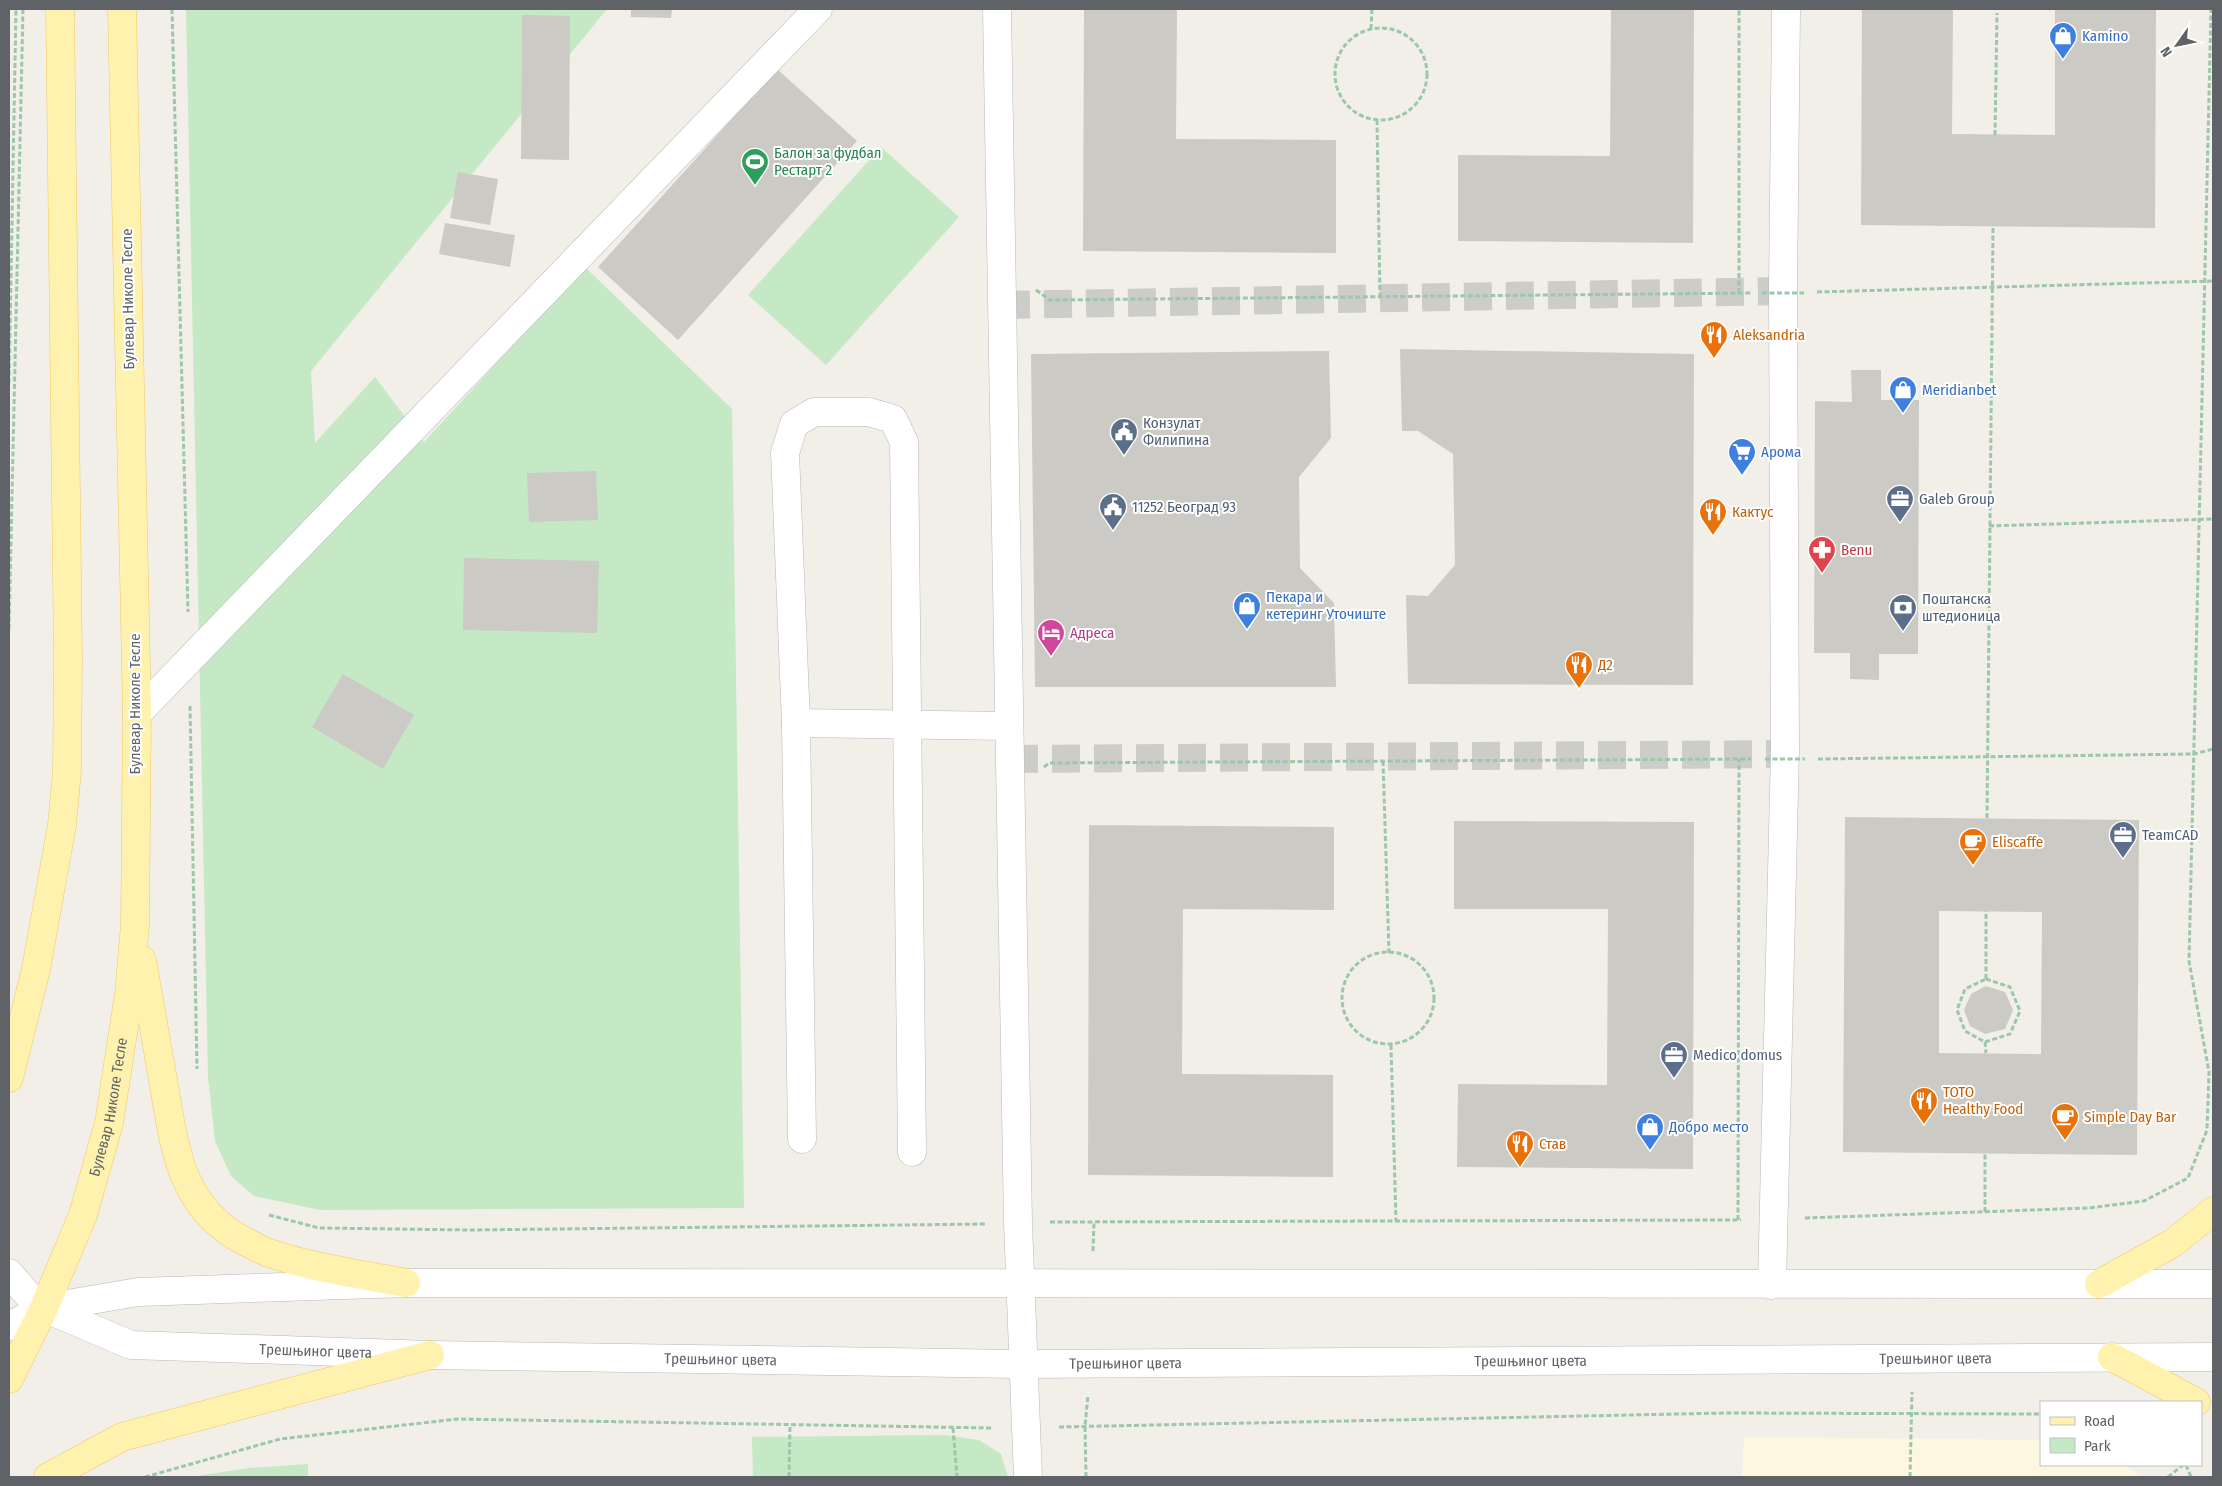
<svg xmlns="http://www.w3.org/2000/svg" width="2222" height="1486" font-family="'Fira Sans Condensed',sans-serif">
	<rect width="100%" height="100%" fill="#f1efe8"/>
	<polygon fill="#fef7e0" points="1744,1437 2041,1440 2041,1465 2125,1465 2142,1477 1742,1477"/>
	<g fill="#c5e8c5">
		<polygon points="186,9 607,9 311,371 315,443 375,377 424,442 585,267 732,409 744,1208 320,1210 254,1196 231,1176 215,1141 208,1077"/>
		<polygon points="881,147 959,217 826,365 748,295"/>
		<polygon points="944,1435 979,1440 1001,1454 1008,1477 753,1477 752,1437"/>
		<polygon points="308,1464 308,1477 190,1477 249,1468"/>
	</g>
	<g fill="#cccac5" fill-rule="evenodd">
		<polygon points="631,9 672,9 671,18 631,17"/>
		<polygon points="1084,9 1177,9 1176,139 1336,140 1336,253 1083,251"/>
		<polygon points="1611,9 1694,9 1693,243 1458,241 1458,155 1610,156"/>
		<polygon points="1862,9 1953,9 1952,134 2055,135 2055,9 2156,9 2155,228 1861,225"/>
		<polygon points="522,15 570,16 569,160 521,159"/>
		<polygon points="777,69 857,141 678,340 598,267"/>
		<polygon points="458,172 498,179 490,225 450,218"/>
		<polygon points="445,223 515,235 510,267 439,254"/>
		<polygon points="1400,349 1694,354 1693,685 1408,684 1406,595 1428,596 1455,565 1453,454 1418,431 1402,431"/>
		<polygon points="1329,351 1331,438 1299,477 1300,568 1334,603 1336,687 1035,687 1031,354"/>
		<polygon points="1851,370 1881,370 1881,400 1919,400 1918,654 1879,654 1879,680 1850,679 1850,653 1814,653 1815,401 1852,402"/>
		<polygon points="596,471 598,520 529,522 527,473"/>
		<polygon points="464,558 599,561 597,633 463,630"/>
		<polygon points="343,674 414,715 383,769 312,727"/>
		<path d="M1845,817L2139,820L2137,1155L1843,1152ZM1939,911L2042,912L2041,1054L1939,1053Z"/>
		<polygon points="1454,821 1694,822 1693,1169 1457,1167 1458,1084 1607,1085 1608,909 1454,909"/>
		<polygon points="1089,825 1334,827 1334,910 1183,909 1182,1074 1333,1075 1333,1177 1088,1175"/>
		<polygon points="1986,986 2005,992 2013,1010 2005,1029 1985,1034 1970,1026 1964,1010 1971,994"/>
	</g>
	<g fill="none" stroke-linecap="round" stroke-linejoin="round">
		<g stroke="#ccccc8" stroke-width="28" stroke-dasharray="28 14" stroke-linecap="butt">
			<polyline points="1002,305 1783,291"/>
			<polyline points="1010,759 1785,754"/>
		</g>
		<defs>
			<g id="minor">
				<polyline points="997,9 1018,1223 1028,1477"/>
				<polyline points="137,714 818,9"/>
				<polyline points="796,723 1009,726"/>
				<polyline points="802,1139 796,723 785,453 794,424 814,412 869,412 893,419 904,442 912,1152"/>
				<path id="s1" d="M9,1273L28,1295L44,1308L131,1345L430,1355L1023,1364L2213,1357"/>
				<polyline points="1772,1285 1785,750 1783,291 1786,9"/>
				<polyline points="9,1326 44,1308 138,1292 406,1283 2213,1284"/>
			</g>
			<g id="major">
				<path d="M142,960C149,1000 156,1040 163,1080C175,1148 179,1209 248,1243C255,1246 262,1251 269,1253C313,1268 360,1274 406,1283"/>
				<polyline points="9,1078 36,969 62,825 67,771 68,658 60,9"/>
				<polyline points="2099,1284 2173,1243 2213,1211"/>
				<polyline points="2112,1357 2196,1402"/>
				<path id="s2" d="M9,1379L44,1308L83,1215L109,1123L129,994L135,925L137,714L122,9"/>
				<polyline points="48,1477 122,1437 430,1355"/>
			</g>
		</defs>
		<use href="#minor" stroke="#b5b8bc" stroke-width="29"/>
		<use href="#major" stroke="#f2c960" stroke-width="29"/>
		<g stroke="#9cc7a9" stroke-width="3" stroke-dasharray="5 2.5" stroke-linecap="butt">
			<polyline points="172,9 188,612"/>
			<circle cx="1381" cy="74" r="46"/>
			<polyline points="1371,29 1372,9"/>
			<polyline points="1377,120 1380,297"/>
			<polyline points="1995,135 1997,13"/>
			<polyline points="1036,290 1050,300 1752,293"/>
			<polyline points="1817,292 2213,281"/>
			<polyline points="1739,293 1739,9"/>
			<polyline points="9,383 16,9"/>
			<polyline points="1989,526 2213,519"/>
			<polyline points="9,629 23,9"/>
			<polyline points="190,706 197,1069"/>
			<polyline points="1818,759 2194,754 2213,749"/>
			<polyline points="1383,761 1389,953"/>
			<polyline points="1044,767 1049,763 1751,759"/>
			<polyline points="1987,818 1993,227"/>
			<circle cx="1388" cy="998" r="46"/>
			<polygon points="1986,979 2010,987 2020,1011 2010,1034 1985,1042 1965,1031 1957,1010 1965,989"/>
			<polyline points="1986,979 1986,911"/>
			<polyline points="1985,1042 1986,1053"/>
			<polyline points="1391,1045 1396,1221"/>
			<polyline points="1985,1212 1985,1154"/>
			<polyline points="269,1215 319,1228 471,1230 986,1224"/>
			<polyline points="1805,1218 2089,1208 2144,1201 2188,1178 2207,1130 2209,1072 2189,961 2211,9"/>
			<polyline points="1738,1220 1739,759"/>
			<polyline points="1050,1222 1741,1220"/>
			<polyline points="1093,1251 1094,1222"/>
			<polyline points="1059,1427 1725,1413 2041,1414"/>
			<polyline points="953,1428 957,1477"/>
			<polyline points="2186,1465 2191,1477"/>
			<polyline points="145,1477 280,1439 458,1419 993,1428"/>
			<polyline points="789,1477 790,1425"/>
			<polyline points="1086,1477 1085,1426 1088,1395"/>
			<polyline points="1910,1477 1912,1392"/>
			<polyline points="2168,1477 2183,1465"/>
		</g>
		<use href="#minor" stroke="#fff" stroke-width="28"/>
		<use href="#major" stroke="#fff2af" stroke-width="28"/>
		<g stroke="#9cc7a9" stroke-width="3" stroke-dasharray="5 2.5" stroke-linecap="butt">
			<polyline points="1762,293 1804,293"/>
			<polyline points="1765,759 1805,759"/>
		</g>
	</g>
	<defs>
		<symbol id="shop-pin" viewBox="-11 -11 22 30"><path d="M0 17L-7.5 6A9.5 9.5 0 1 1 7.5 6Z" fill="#3f7fe0" stroke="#fff"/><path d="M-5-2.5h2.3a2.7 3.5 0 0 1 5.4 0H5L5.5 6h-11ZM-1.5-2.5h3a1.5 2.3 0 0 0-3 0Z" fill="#fff"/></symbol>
		<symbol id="stadium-pin" viewBox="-11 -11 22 30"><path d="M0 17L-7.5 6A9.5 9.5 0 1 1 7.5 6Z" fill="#2e9e5b" stroke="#fff"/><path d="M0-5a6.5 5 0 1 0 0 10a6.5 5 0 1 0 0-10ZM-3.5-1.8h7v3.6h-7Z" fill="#fff"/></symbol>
		<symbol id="restaurant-pin" viewBox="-11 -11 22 30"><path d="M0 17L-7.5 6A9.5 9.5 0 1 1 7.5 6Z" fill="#e8710a" stroke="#fff"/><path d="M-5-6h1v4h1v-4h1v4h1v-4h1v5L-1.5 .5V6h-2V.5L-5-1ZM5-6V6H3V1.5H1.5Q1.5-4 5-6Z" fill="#fff"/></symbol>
		<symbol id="civic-pin" viewBox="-11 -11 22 30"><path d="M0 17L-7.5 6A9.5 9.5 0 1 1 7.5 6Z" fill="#5c6f8a" stroke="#fff"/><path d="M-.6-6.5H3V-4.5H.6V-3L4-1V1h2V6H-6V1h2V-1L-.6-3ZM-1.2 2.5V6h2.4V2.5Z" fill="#fff"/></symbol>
		<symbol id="supermarket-pin" viewBox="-11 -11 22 30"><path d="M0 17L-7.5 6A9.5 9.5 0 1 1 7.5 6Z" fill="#3f7fe0" stroke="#fff"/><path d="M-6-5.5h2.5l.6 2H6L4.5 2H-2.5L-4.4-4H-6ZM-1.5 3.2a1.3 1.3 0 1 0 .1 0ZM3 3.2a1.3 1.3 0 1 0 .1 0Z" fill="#fff"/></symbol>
		<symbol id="office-pin" viewBox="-11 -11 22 30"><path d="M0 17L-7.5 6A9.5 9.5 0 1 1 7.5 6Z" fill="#5c6f8a" stroke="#fff"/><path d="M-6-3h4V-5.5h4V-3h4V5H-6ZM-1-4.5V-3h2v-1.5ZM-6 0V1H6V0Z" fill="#fff"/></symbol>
		<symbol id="pharmacy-pin" viewBox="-11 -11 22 30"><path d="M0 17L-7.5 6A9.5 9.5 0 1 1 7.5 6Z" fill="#e0444e" stroke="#fff"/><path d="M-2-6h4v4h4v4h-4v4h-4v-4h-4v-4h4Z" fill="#fff"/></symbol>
		<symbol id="bank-pin" viewBox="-11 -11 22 30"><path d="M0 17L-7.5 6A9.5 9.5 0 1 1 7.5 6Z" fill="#5c6f8a" stroke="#fff"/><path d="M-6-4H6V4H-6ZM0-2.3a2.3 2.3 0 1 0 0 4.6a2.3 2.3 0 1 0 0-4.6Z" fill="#fff"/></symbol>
		<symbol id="hotel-pin" viewBox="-11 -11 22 30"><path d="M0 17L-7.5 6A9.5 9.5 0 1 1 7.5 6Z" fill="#d1479c" stroke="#fff"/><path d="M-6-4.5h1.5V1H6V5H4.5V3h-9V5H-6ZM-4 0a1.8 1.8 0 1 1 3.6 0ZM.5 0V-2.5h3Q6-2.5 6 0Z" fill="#fff"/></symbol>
		<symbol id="cafe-pin" viewBox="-11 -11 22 30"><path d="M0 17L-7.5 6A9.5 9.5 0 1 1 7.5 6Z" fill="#e8710a" stroke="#fff"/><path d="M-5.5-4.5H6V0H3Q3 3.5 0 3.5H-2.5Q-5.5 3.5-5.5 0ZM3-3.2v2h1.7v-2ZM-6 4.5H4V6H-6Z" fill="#fff"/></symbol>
	</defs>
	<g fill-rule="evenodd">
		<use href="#shop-pin" x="2047" y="20" width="32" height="43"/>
		<use href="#stadium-pin" x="739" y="146" width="32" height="43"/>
		<use href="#restaurant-pin" x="1698" y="319" width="32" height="43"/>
		<use href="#shop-pin" x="1887" y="374" width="32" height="43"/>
		<use href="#civic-pin" x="1108" y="416" width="32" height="43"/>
		<use href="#supermarket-pin" x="1726" y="436" width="32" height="43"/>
		<use href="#office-pin" x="1884" y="483" width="32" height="43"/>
		<use href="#civic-pin" x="1097" y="491" width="32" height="43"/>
		<use href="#restaurant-pin" x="1697" y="496" width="32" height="43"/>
		<use href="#pharmacy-pin" x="1806" y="534" width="32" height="43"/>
		<use href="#shop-pin" x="1231" y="590" width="32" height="43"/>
		<use href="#bank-pin" x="1887" y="592" width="32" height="43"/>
		<use href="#hotel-pin" x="1035" y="617" width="32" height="43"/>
		<use href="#restaurant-pin" x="1563" y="649" width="32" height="43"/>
		<use href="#office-pin" x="2107" y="819" width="32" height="43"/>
		<use href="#cafe-pin" x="1957" y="826" width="32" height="43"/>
		<use href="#office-pin" x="1658" y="1039" width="32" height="43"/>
		<use href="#restaurant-pin" x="1908" y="1085" width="32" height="43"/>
		<use href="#cafe-pin" x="2049" y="1101" width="32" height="43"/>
		<use href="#shop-pin" x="1634" y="1111" width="32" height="43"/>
		<use href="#restaurant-pin" x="1504" y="1128" width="32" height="43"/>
	</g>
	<g text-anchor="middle" stroke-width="4" stroke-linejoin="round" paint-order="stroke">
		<g font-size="15" fill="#366cbe" stroke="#fff" text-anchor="start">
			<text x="2082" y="41">Kamino</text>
			<text x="1922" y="395">Meridianbet</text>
			<text x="1761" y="457">Арома</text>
			<text x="1266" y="602">Пекара и<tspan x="1266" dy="17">кетеринг Уточиште</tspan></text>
			<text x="1669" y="1132">Добро место</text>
		</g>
		<g font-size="15" fill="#27864d" stroke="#fff" text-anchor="start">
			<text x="774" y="158">Балон за фудбал<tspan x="774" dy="17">Рестарт 2</tspan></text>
		</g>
		<g font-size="15" fill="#5f6368" stroke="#fff">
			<text transform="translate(128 299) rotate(-91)" y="5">Булевар Николе Тесле</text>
			<text transform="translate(135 704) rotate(-90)" y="5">Булевар Николе Тесле</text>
			<text dy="5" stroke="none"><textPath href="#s2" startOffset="291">Булевар Николе Тесле</textPath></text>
			<text dy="5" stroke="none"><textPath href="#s1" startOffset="329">Трешњиног цвета</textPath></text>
			<text dy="5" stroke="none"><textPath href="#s1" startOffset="1949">Трешњиног цвета</textPath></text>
			<text dy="5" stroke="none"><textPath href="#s1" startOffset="734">Трешњиног цвета</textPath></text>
			<text dy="5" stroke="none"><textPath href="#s1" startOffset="1544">Трешњиног цвета</textPath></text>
			<text dy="5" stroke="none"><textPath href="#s1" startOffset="1139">Трешњиног цвета</textPath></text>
		</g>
		<g font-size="15" fill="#c56008" stroke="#fff" text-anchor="start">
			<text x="1733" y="340">Aleksandria</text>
			<text x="1732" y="517">Кактус</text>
			<text x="1598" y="670">Д2</text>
			<text x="1992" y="847">Eliscaffe</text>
			<text x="1943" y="1097">TOTO<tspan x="1943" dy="17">Healthy Food</tspan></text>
			<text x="2084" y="1122">Simple Day Bar</text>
			<text x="1539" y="1149">Став</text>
		</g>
		<g font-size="15" fill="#4e5e75" stroke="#fff" text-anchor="start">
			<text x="1143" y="428">Конзулат<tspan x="1143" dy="17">Филипина</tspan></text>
			<text x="1919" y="504">Galeb Group</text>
			<text x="1132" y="512">11252 Београд 93</text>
			<text x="1922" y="604">Поштанска<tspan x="1922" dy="17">штедионица</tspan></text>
			<text x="2142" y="840">TeamCAD</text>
			<text x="1693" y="1060">Medico domus</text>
		</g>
		<g font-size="15" fill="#be3a42" stroke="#fff" text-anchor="start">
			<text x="1841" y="555">Benu</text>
		</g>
		<g font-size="15" fill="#b23c85" stroke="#fff" text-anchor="start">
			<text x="1070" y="638">Адреса</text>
		</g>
	</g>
	<rect width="2222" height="1486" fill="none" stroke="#5f6368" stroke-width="20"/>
	<rect x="2040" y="1401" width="162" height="65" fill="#ffffff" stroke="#bfc1c3"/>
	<rect x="2050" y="1417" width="25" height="8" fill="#fff2af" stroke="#bfc1c3"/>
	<text x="2084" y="1426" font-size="15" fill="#5f6368">Road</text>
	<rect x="2050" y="1438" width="25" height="15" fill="#c5e8c5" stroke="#bfc1c3"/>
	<text x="2084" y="1451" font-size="15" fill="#5f6368">Park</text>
	<g transform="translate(2177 45) rotate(237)" stroke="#ffffff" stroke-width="4" paint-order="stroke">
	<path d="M0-4L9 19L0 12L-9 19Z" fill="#5f6368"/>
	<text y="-8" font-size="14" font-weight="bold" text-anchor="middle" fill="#5f6368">N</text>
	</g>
</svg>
